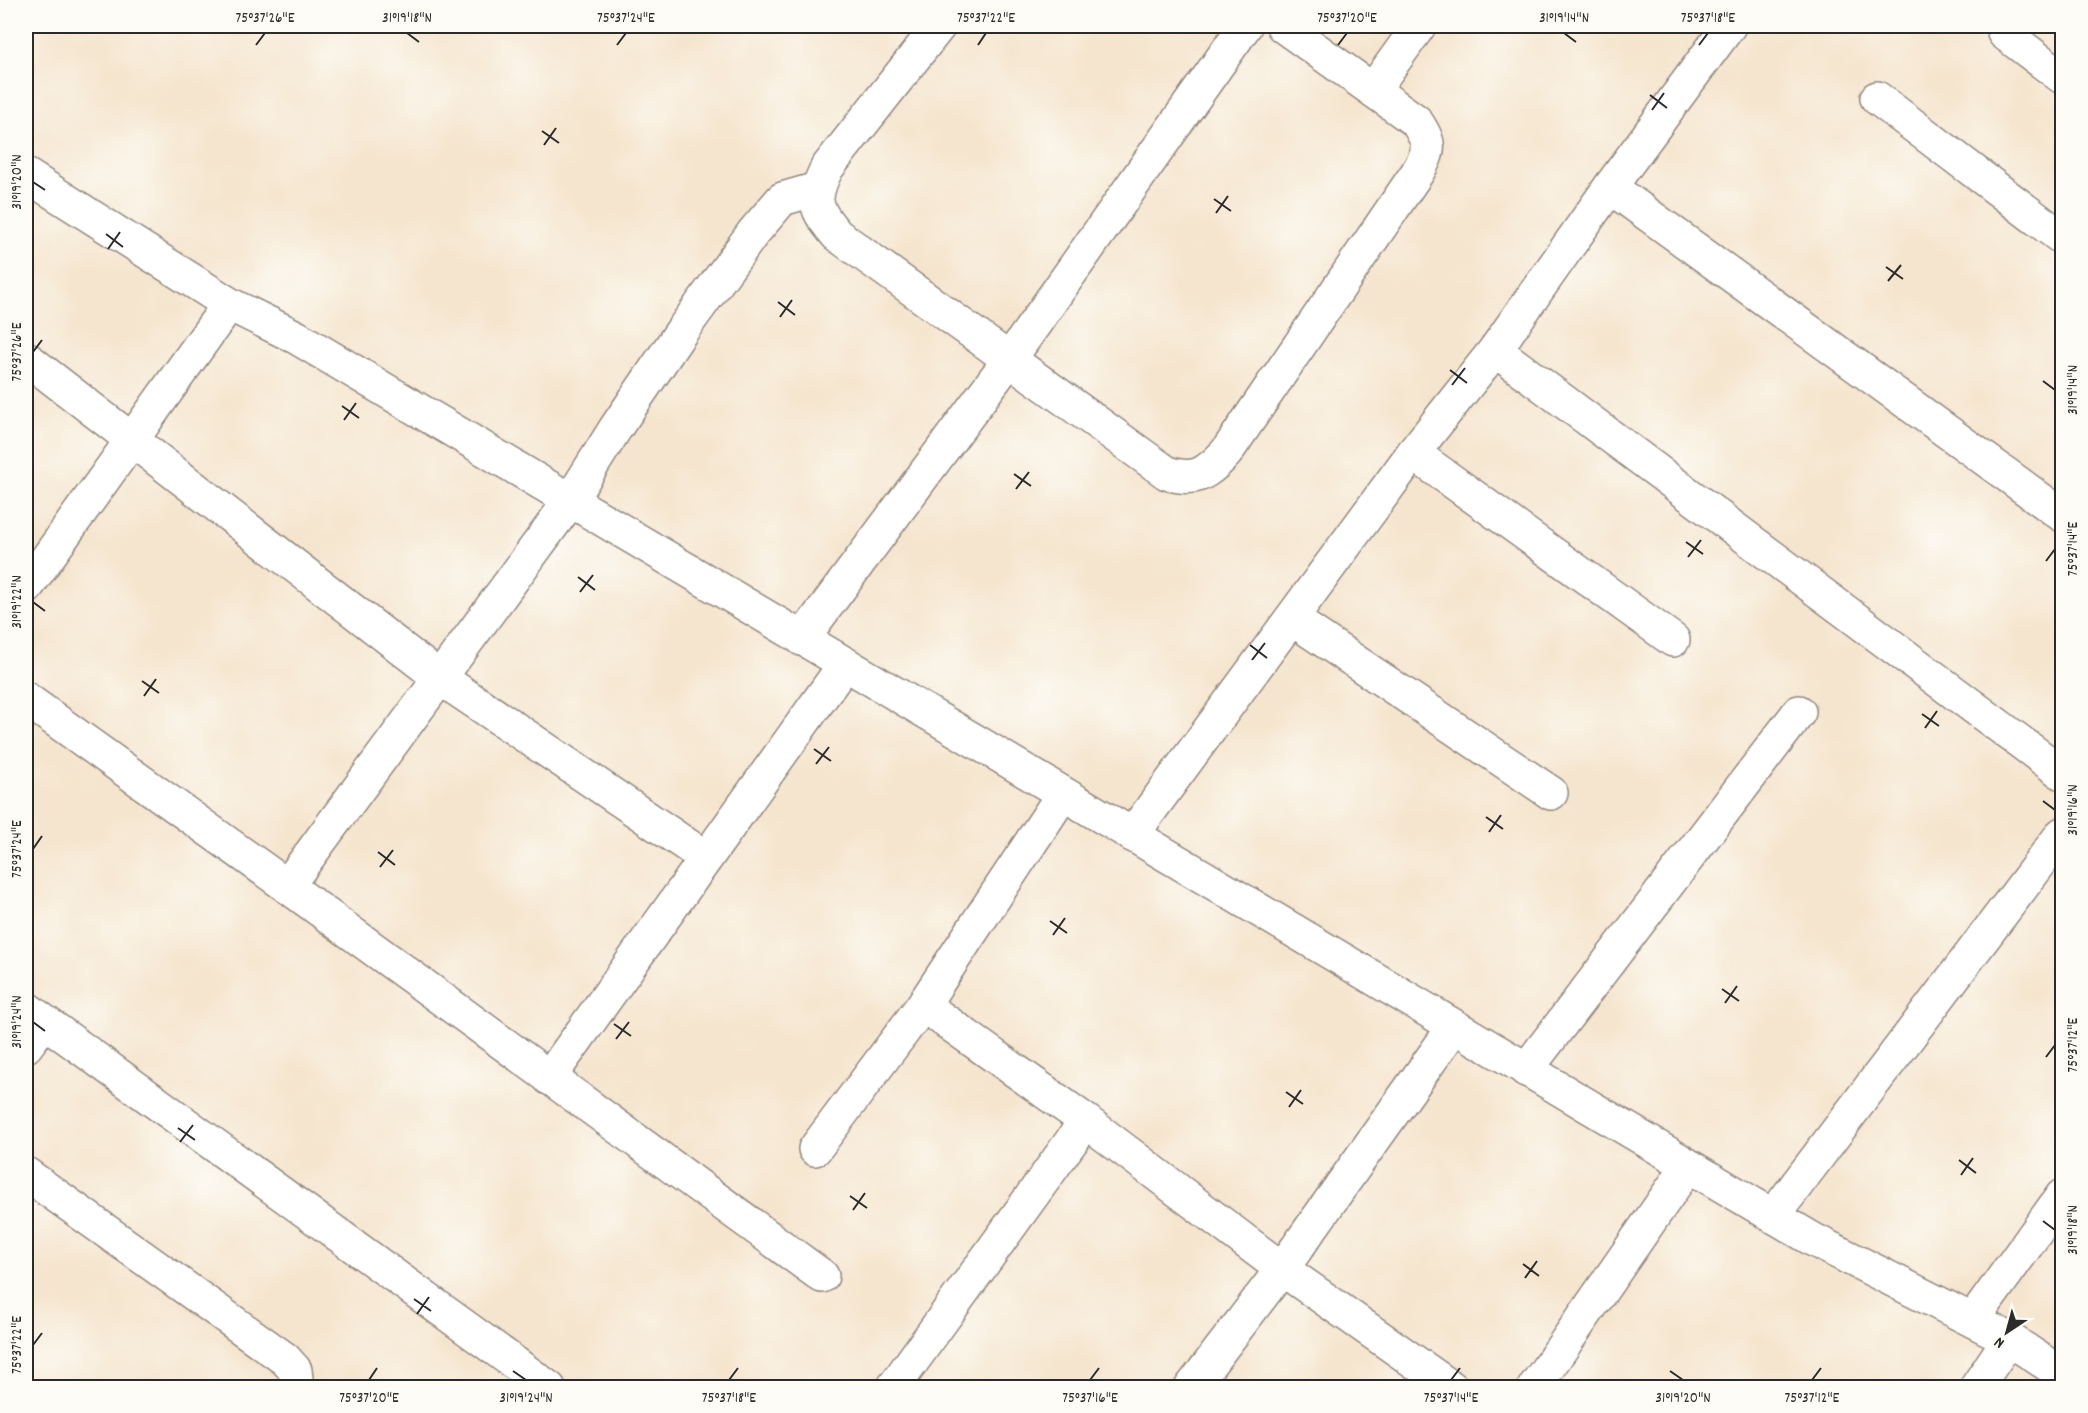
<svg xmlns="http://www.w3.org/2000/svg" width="2088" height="1413" font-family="Dekko,sans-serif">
	<rect width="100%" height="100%" fill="#fdfcf7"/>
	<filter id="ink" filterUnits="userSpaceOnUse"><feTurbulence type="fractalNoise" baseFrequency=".0167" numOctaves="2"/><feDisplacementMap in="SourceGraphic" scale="12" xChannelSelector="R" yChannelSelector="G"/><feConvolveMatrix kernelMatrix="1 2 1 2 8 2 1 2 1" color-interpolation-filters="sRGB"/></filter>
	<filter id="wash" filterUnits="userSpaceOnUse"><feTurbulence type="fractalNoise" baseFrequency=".008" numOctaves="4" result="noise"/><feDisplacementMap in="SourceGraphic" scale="24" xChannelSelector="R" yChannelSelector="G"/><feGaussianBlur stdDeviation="1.35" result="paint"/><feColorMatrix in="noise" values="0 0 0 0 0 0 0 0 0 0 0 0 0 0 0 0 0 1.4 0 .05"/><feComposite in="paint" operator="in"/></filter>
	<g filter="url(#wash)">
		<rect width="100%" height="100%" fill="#f5e5ce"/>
	</g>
	<g filter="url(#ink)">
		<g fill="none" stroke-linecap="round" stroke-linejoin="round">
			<defs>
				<g id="minor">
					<path d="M939,26L827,168C811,200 814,208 837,235L1167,473C1195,482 1206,474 1226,453L1417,173C1431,149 1431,144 1416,121L1283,26"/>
					<polyline points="2004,33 2062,77"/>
					<polyline points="1373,90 1419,26"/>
					<polyline points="1877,98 2062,238"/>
					<polyline points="26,175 229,304 296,337 1812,1239 2009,1339 2062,1374"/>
					<polyline points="1610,187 2062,515"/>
					<polyline points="1495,350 2062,773"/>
					<polyline points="26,358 440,678 706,858"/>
					<polyline points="1413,453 1673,640"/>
					<polyline points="26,588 229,304"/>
					<polyline points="1292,619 1551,793"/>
					<polyline points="802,639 1009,360 1245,26"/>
					<polyline points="26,699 287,886 822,1276"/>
					<polyline points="1132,835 1413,453 1495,350 1610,187 1729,26"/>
					<polyline points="287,886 570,501 615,429 681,332 753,233 782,199 817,189"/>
					<polyline points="923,1005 1086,1121 1282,1269 1452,1388"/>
					<polyline points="26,1008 549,1388"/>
					<polyline points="26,1046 44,1022"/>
					<polyline points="1526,1070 1799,712"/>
					<polyline points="549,1078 845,664"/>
					<polyline points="815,1149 923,1005 1063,794"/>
					<polyline points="26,1174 285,1359 295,1370 297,1388"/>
					<polyline points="1773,1216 2062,834"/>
					<polyline points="1973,1320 2062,1196"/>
					<polyline points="893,1388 1086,1121"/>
					<polyline points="1191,1388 1282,1269 1454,1027"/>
					<polyline points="1534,1388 1688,1166"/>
					<polyline points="1976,1388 2009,1339"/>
				</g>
			</defs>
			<use href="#minor" stroke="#90887c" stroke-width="36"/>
			<use href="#minor" stroke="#fff" stroke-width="33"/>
		</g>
	</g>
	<path fill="none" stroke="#2b2b2b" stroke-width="2" d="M407,33L419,42M1564,33L1576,42M256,45L265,33M617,45L626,33M978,45L986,33M1338,45L1347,33M1699,45L1708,33M1650,95L1667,108M1652,110L1664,93M542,131L559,143M544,145L556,128M33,182L45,190M1214,199L1231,211M1216,213L1228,196M106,234L123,247M108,249L120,232M1886,267L1903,279M1888,281L1901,265M778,302L795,315M780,317L792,300M33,352L42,340M1450,370L1467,383M2043,381L2055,390M1452,385L1465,368M342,406L359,418M344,420L356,403M1014,474L1031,486M1016,489L1029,472M1686,542L1703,554M1688,557L1701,540M2046,561L2055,549M578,577L595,590M580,592L593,575M33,602L45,611M1250,645L1267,658M1252,660L1265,643M142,681L159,693M144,696L156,679M1922,714L1939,726M1925,728L1937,711M814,749L831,761M816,764L829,747M2043,801L2055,810M1486,817L1503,829M1489,832L1501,815M33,849L42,836M378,852L395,865M380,867L393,850M1050,921L1067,933M1053,935L1065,918M1722,989L1739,1001M1725,1003L1737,986M33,1022L45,1031M614,1024L631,1036M616,1039L629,1022M2046,1057L2055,1045M1286,1092L1303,1104M1289,1107L1301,1090M178,1128L195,1140M180,1142L193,1125M1959,1160L1976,1173M1961,1175L1973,1158M850,1196L867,1208M853,1210L865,1193M2043,1221L2055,1230M1523,1264L1539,1276M1525,1278L1537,1261M414,1299L431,1311M417,1314L429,1297M33,1345L42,1333M513,1371L526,1380M1670,1371L1683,1380M369,1380L377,1368M729,1380L738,1368M1090,1380L1099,1368M1451,1380L1460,1368M1812,1380L1821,1368"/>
	<rect width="2088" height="1413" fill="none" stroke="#fdfcf7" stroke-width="66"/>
	<g transform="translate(2007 1332) rotate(216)" stroke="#fdfcf7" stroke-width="4.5" paint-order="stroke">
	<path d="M0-4.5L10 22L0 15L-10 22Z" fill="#2b2b2b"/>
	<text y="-9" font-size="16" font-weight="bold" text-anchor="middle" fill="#2b2b2b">N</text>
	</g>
	<rect x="33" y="33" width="2022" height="1347" fill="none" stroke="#2b2b2b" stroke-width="2"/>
	<g font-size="15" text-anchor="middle" fill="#2b2b2b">
		<text x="265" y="22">75°37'26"E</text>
		<text x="407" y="22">31°19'18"N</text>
		<text x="626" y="22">75°37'24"E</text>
		<text x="986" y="22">75°37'22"E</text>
		<text x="1347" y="22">75°37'20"E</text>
		<text x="1564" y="22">31°19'14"N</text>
		<text x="1708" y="22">75°37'18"E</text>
		<text transform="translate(16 182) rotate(-90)" y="5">31°19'20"N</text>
		<text transform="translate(16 352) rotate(-90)" y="5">75°37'26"E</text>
		<text transform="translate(2072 390) rotate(-90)" y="5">31°19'14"N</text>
		<text transform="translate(2072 549) rotate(-90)" y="5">75°37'14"E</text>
		<text transform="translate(16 602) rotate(-90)" y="5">31°19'22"N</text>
		<text transform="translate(2072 810) rotate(-90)" y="5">31°19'16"N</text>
		<text transform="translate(16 849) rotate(-90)" y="5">75°37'24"E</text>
		<text transform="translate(16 1022) rotate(-90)" y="5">31°19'24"N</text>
		<text transform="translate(2072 1045) rotate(-90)" y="5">75°37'12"E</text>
		<text transform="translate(2072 1230) rotate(-90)" y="5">31°19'18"N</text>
		<text transform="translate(16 1345) rotate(-90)" y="5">75°37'22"E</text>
		<text x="369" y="1402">75°37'20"E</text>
		<text x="526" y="1402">31°19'24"N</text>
		<text x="729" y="1402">75°37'18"E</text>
		<text x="1090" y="1402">75°37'16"E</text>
		<text x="1451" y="1402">75°37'14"E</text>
		<text x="1683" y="1402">31°19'20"N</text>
		<text x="1812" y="1402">75°37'12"E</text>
	</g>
</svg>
